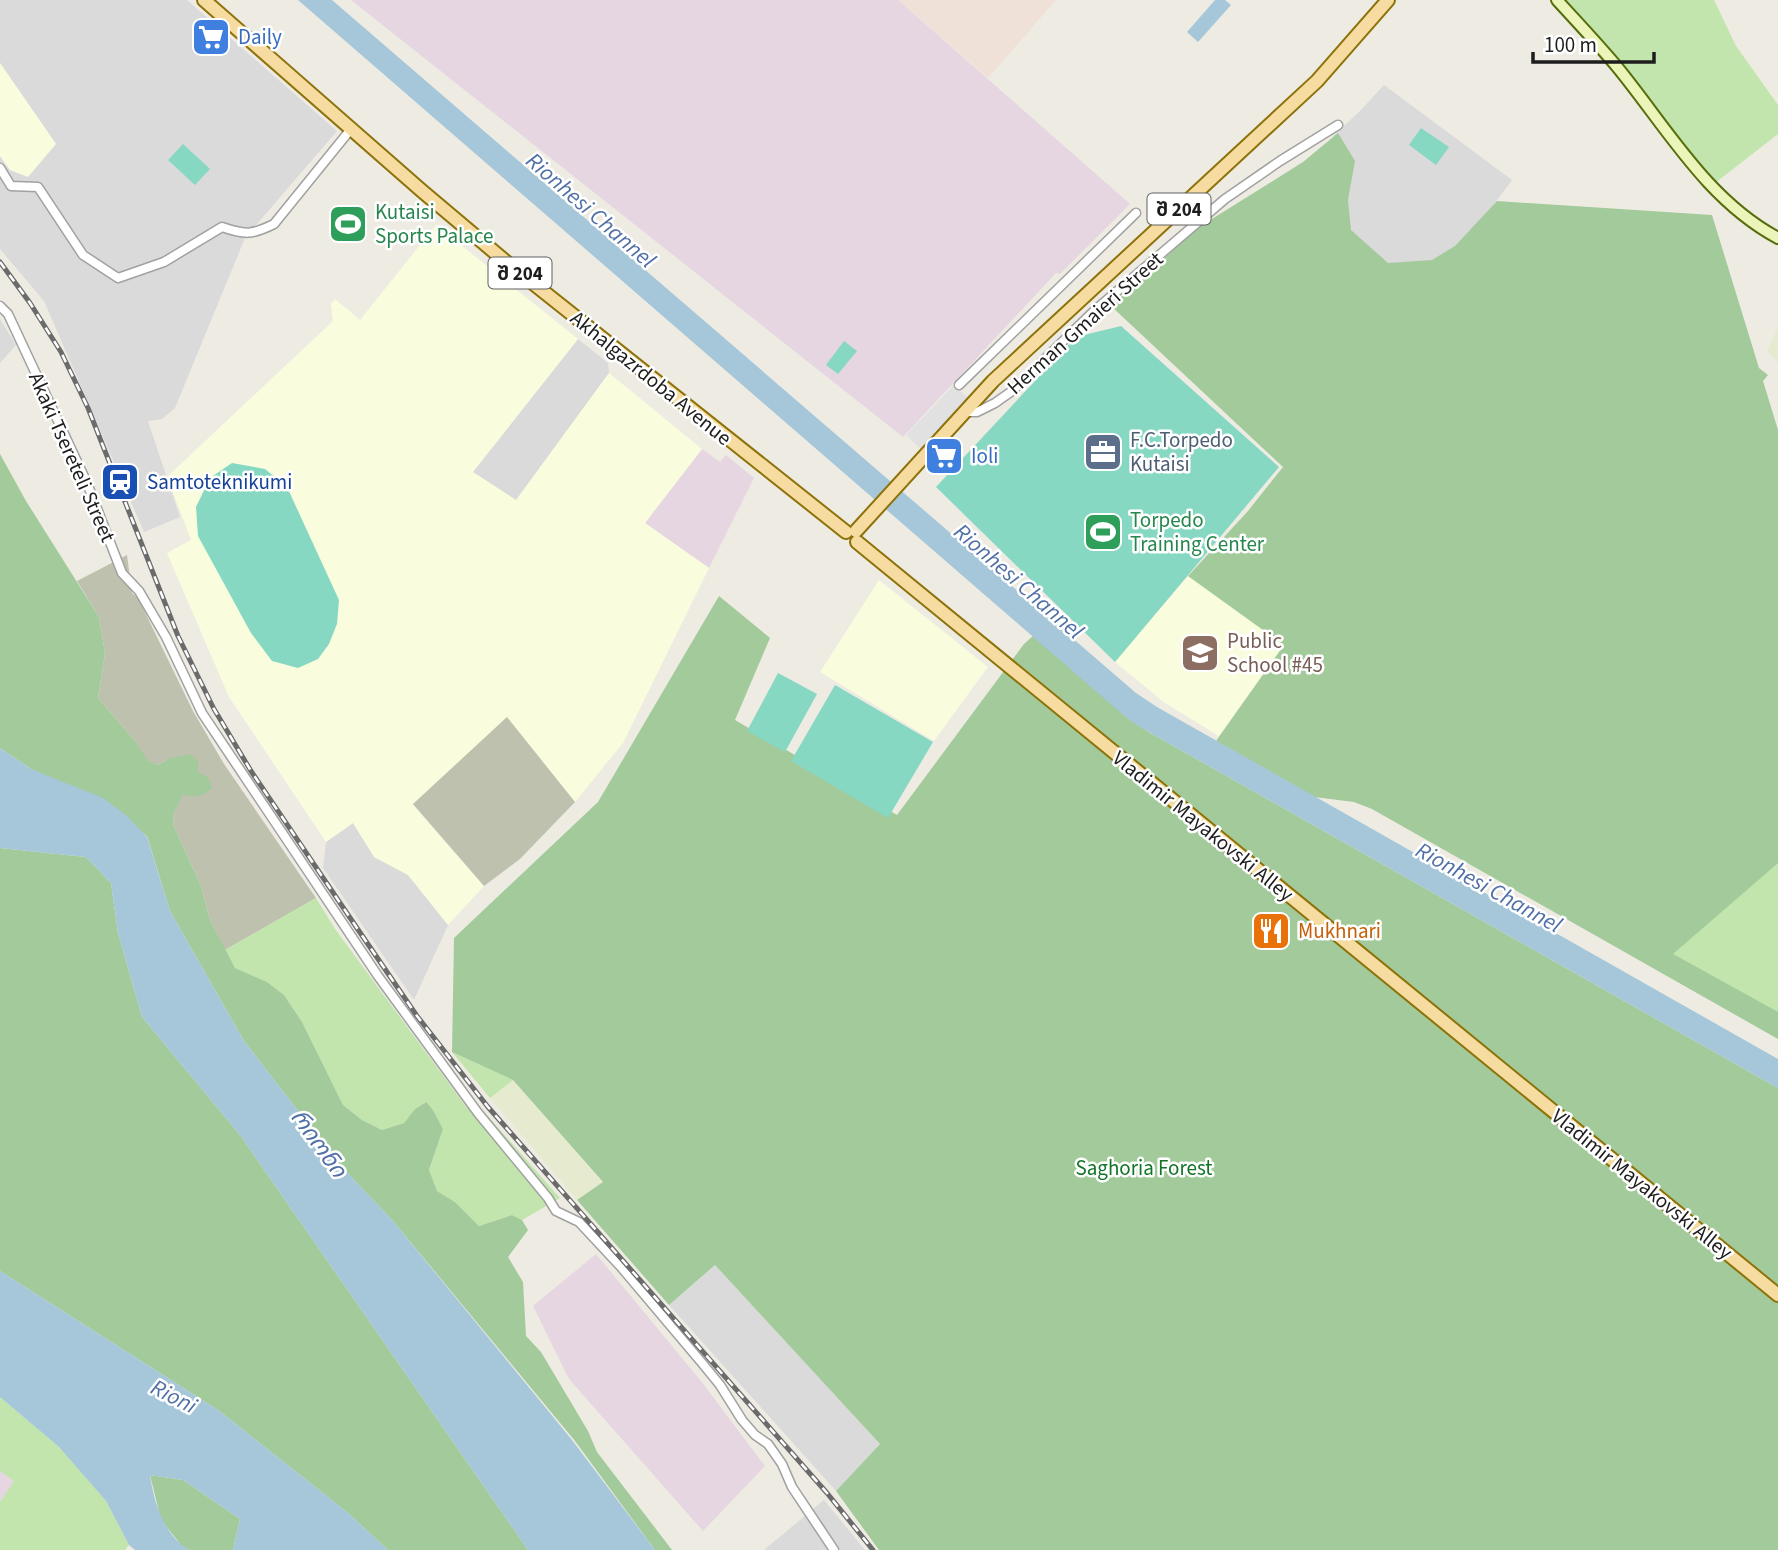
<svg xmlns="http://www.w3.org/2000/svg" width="1778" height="1550" font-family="'Source Sans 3','Noto Sans Georgian',sans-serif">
	<rect width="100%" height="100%" fill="#eeebe3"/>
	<g fill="#dbdada">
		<polygon points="0,0 187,0 337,131 245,238 175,408 162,419 148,421 180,517 144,532 44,301 0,249 0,156 10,170 56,144 0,63"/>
		<polygon points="1384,85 1512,180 1459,251 1428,266 1388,273 1340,235 1352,161 1333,136 1360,111"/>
		<polygon points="0,319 16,345 0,363"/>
		<polygon points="578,339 608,363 609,373 516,501 472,472"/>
		<polygon points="353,823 374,856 408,875 448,925 414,1000 323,868 326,842"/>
		<polygon points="715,1265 880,1444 836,1491 669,1305"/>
		<polygon points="824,1500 865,1550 764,1550"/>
	</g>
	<g fill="#e6d6e1">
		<polygon points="351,0 898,0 1130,204 1060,274 1056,273 903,437"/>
		<polygon points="702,449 720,462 726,455 754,478 709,568 645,523"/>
		<polygon points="596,1254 701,1381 765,1466 703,1531 569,1379 533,1306"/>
		<polygon points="0,1471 15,1481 0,1502"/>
	</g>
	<g fill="#f9fddd">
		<polygon points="0,63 56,144 28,177 10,170 0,156"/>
		<polygon points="436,225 578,339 473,472 516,500 609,373 702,449 645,523 709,568 623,743 575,802 507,718 413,805 484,886 448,925 408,875 374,857 353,823 326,842 229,697 167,553 191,540 167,477 333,321 331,304 335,299 360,320"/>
		<polygon points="1188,576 1284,645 1219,736 1165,703 1115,662"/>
		<polygon points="879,580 988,667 934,741 820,672"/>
	</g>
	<polygon fill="#efe1d7" points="898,0 1056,0 988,78"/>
	<g fill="#bfc1af">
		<polygon points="127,555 132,593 138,598 193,711 224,764 316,898 225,950 210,920 201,886 173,824 174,813 183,793 198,773 168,759 158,765 147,761 135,741 98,698 105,653 99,617 77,581"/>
		<polygon points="507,717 575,802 520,859 484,886 413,804"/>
	</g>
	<g fill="#e6ebcf">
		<polygon points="1778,328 1778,363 1767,351"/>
		<polygon points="513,1080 603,1183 577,1200 490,1098"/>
	</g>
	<g fill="#c1e5ac">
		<polygon points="1562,0 1714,0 1736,46 1778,105 1778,134 1715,183"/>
		<polygon points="1778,846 1778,1029 1660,946"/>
		<polygon points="316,898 335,929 467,1108 478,1105 560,1198 522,1220 512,1215 479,1226 455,1202 437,1191 429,1171 443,1129 433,1110 425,1102 415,1109 404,1123 382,1130 362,1120 343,1105 302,1022 284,995 267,982 235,968 225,950"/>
		<polygon points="452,1052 513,1080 490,1098"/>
		<polygon points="0,1397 59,1447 106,1501 129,1545 125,1550 0,1550 0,1502 14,1481 0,1471"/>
	</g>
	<g fill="#a2ca9a">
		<polygon points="1338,133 1355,161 1348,200 1351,230 1388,263 1432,260 1455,246 1497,201 1712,215 1759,368 1768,375 1763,381 1778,430 1778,863 1673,954 1778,1012 1778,1039 1372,809 1354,802 1314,797 1216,741 1284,645 1188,576 1248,511 1283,467 1111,306 1199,227 1303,162"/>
		<path d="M0,454L26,501L99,617L105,653L98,698L135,741L148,761L158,765L168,759L190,754L198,761V773L208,777L212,788C201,797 195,798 183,794L174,813L173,824L201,886L210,920L235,968L267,982L284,995L302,1022L343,1105L362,1120L382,1130L404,1123L415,1109L426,1102L433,1110L443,1129L429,1170L437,1191L455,1202L479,1226L512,1215L522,1220L528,1230L508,1257L523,1282L526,1336L541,1352L588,1431L597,1452L672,1550H655L575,1441L393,1221L340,1165L244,1041L170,911L147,836L63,783L31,769L0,748Z"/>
		<polygon points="719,596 770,638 735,720 897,815 1024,644 1034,635 1128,718 1147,731 1778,1088 1778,1550 879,1550 836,1491 880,1444 715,1265 669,1305 577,1200 603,1182 513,1080 452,1052 454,938 598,802"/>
		<polygon points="0,848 86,857 111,883 118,933 142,1017 240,1135 528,1550 388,1550 348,1513 218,1410 0,1271"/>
		<polygon points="150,1475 183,1480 240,1519 233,1550 189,1550 182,1546 161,1520"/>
	</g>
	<g fill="#86d8c3">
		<polygon points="1421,128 1449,147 1436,165 1409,145"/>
		<polygon points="183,144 210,169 195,185 168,160"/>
		<polygon points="1121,326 1279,467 1115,662 936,487 1076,337"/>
		<polygon points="844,341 857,351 838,374 826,365"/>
		<polygon points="232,463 265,469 287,487 339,600 337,624 329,644 318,659 298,668 272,661 251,633 198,536 196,507 210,478"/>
		<polygon points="778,673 817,694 785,752 747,731"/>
		<polygon points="835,685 933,742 888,818 791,761"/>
	</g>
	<polygon fill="#e1e1e1" points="954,385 969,399 921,449 906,435"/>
	<g fill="#a6c7d9">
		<polygon points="298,0 332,0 1136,693 1157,707 1778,1059 1778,1088 1147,731 1128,719"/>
		<polygon points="1215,0 1225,0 1231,5 1198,42 1187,32"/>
		<polygon points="0,748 31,769 103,798 127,816 147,837 170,911 244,1041 340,1165 393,1221 572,1440 655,1550 528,1550 240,1135 142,1017 118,933 111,883 86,857 0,848"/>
		<path d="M0,1271L218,1410L348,1513L388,1550H233L240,1519L183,1480L150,1475C154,1502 163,1534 189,1550H135L129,1545L106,1501L59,1447L0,1397Z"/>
	</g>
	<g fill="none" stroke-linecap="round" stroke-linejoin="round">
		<defs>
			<g id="street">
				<path d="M0,168L11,186L38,187L83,255L118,278L164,262L222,227C245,235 252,235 274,224L351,129"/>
				<polyline points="0,306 8,314 87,483 122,573 139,591 166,637 202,713 378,976 478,1113 548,1198 556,1211 579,1222 621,1267 702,1363 720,1385 742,1420 755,1435 768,1444 782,1464 792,1487 834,1550"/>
				<polyline points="959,385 1136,213"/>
				<polyline points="964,412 977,412 995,403 1012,391 1094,311 1225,199 1280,161 1338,125"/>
			</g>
			<path id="secondary" d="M1557,0C1577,22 1598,44 1618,68C1667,128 1707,200 1778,238"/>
			<g id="primary">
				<polyline points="204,0 422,191 505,261 846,532"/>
				<polyline points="856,531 993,381 1317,81 1388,0"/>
				<polyline points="857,542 1778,1295"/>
			</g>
		</defs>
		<use href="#street" stroke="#a1a1a1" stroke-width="11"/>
		<use href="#secondary" stroke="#566d0b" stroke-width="14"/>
		<use href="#primary" stroke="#8d7209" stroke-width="16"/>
		<use href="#street" stroke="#fff" stroke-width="8"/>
		<use href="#secondary" stroke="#ebf5ba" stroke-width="10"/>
		<use href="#primary" stroke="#f6dca0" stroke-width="12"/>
		<defs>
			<polyline id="rail" points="0,262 30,303 61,352 88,408 178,636 214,709 251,771 359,931 417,1016 488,1107 827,1493 873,1550"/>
		</defs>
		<use href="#rail" stroke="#6b6b6b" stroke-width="5"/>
		<use href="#rail" stroke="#fff" stroke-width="2.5" stroke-dasharray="8" stroke-linecap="butt"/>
	</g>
	<defs>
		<symbol id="supermarket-square" viewBox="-11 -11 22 22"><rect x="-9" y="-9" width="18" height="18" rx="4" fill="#3f7fe0" stroke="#fff"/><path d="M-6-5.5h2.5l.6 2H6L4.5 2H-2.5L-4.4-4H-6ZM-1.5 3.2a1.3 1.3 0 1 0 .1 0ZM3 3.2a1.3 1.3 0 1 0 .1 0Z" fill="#fff"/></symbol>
		<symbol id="stadium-square" viewBox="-11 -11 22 22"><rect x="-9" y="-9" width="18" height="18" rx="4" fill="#2e9e5b" stroke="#fff"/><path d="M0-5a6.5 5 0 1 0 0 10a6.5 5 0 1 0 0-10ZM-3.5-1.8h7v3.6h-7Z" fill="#fff"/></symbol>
		<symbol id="office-square" viewBox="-11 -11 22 22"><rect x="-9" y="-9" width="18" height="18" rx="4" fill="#5c6f8a" stroke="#fff"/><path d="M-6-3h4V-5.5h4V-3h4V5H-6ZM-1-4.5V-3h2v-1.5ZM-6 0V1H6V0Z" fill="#fff"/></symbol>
		<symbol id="station-square" viewBox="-11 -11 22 22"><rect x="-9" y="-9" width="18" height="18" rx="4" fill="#1a4fb4" stroke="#fff"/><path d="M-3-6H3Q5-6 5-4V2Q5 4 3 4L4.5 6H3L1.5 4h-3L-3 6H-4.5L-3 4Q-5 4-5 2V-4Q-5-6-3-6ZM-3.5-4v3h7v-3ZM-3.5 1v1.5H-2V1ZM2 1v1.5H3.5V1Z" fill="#fff"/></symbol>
		<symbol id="school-square" viewBox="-11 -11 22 22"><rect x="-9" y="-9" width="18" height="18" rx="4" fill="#8d6e63" stroke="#fff"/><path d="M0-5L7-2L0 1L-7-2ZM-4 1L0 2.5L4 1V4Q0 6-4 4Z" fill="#fff"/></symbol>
		<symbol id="restaurant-square" viewBox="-11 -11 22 22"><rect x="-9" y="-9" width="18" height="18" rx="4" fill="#e8710a" stroke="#fff"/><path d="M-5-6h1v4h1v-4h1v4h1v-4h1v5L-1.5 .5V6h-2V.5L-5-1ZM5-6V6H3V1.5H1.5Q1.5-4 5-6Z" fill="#fff"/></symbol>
	</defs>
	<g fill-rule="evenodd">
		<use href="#supermarket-square" x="189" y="15" width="44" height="44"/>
		<use href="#stadium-square" x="326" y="202" width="44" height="44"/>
		<use href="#office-square" x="1081" y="430" width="44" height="44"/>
		<use href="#supermarket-square" x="922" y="434" width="44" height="44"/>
		<use href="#station-square" x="98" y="460" width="44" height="44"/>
		<use href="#stadium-square" x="1081" y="510" width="44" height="44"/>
		<use href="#school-square" x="1178" y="631" width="44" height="44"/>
		<use href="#restaurant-square" x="1249" y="909" width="44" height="44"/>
	</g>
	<g text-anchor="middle" stroke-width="5" stroke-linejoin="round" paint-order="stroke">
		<g fill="#fff" stroke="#616161" stroke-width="2">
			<rect x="1147.5" y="193.5" width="63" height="31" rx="5"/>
			<rect x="488.5" y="257.5" width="63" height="31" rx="5"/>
		</g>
		<g font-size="19" font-weight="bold" fill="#1d1d1d">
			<text x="1179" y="216">შ 204</text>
			<text x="520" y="280">შ 204</text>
		</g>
		<g font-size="21" fill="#366cbe" stroke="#fff" text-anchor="start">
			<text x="238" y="44">Daily</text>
			<text x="971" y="463">Ioli</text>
		</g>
		<g font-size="21" fill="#27864d" stroke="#fff" text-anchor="start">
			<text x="375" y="219">Kutaisi<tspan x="375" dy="24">Sports Palace</tspan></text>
			<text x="1130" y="527">Torpedo<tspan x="1130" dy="24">Training Center</tspan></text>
		</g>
		<g font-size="21" fill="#1d1d1d" stroke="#fff">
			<text transform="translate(1085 323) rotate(-42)" y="7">Herman Gmaieri Street</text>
			<text transform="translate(651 378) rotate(39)" y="7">Akhalgazrdoba Avenue</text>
			<text transform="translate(72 457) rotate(66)" y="7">Akaki Tsereteli Street</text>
			<text transform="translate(1203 826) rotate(39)" y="7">Vladimir Mayakovski Alley</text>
			<text transform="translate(1642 1184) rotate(39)" y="7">Vladimir Mayakovski Alley</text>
		</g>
		<g font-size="21" fill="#4e5e75" stroke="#fff" text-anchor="start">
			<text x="1130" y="447">F.C.Torpedo<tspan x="1130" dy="24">Kutaisi</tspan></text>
		</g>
		<g font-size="21" fill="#164399" stroke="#fff" text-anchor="start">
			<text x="147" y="489">Samtoteknikumi</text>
		</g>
		<g font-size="21" fill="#785e54" stroke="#fff" text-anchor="start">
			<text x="1227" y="648">Public<tspan x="1227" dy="24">School #45</tspan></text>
		</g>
		<g font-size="21" fill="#c56008" stroke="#fff" text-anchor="start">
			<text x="1298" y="938">Mukhnari</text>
		</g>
		<g font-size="21" fill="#127427" stroke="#fff">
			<text x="1144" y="1175">Saghoria Forest</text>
		</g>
		<g font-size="23" font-style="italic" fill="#5070a6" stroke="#fff">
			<text transform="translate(591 210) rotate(41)" y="8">Rionhesi Channel</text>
			<text transform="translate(1019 581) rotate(41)" y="8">Rionhesi Channel</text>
			<text transform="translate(1489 887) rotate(29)" y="8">Rionhesi Channel</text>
			<text transform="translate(319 1143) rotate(54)" y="8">რიონი</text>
			<text transform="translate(174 1396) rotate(27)" y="8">Rioni</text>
		</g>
	</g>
	<path d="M1533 52v10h121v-10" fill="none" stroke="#1d1d1d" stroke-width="3.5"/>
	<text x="1544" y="52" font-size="21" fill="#1d1d1d" stroke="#ffffff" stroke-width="5" paint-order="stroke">100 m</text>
</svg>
